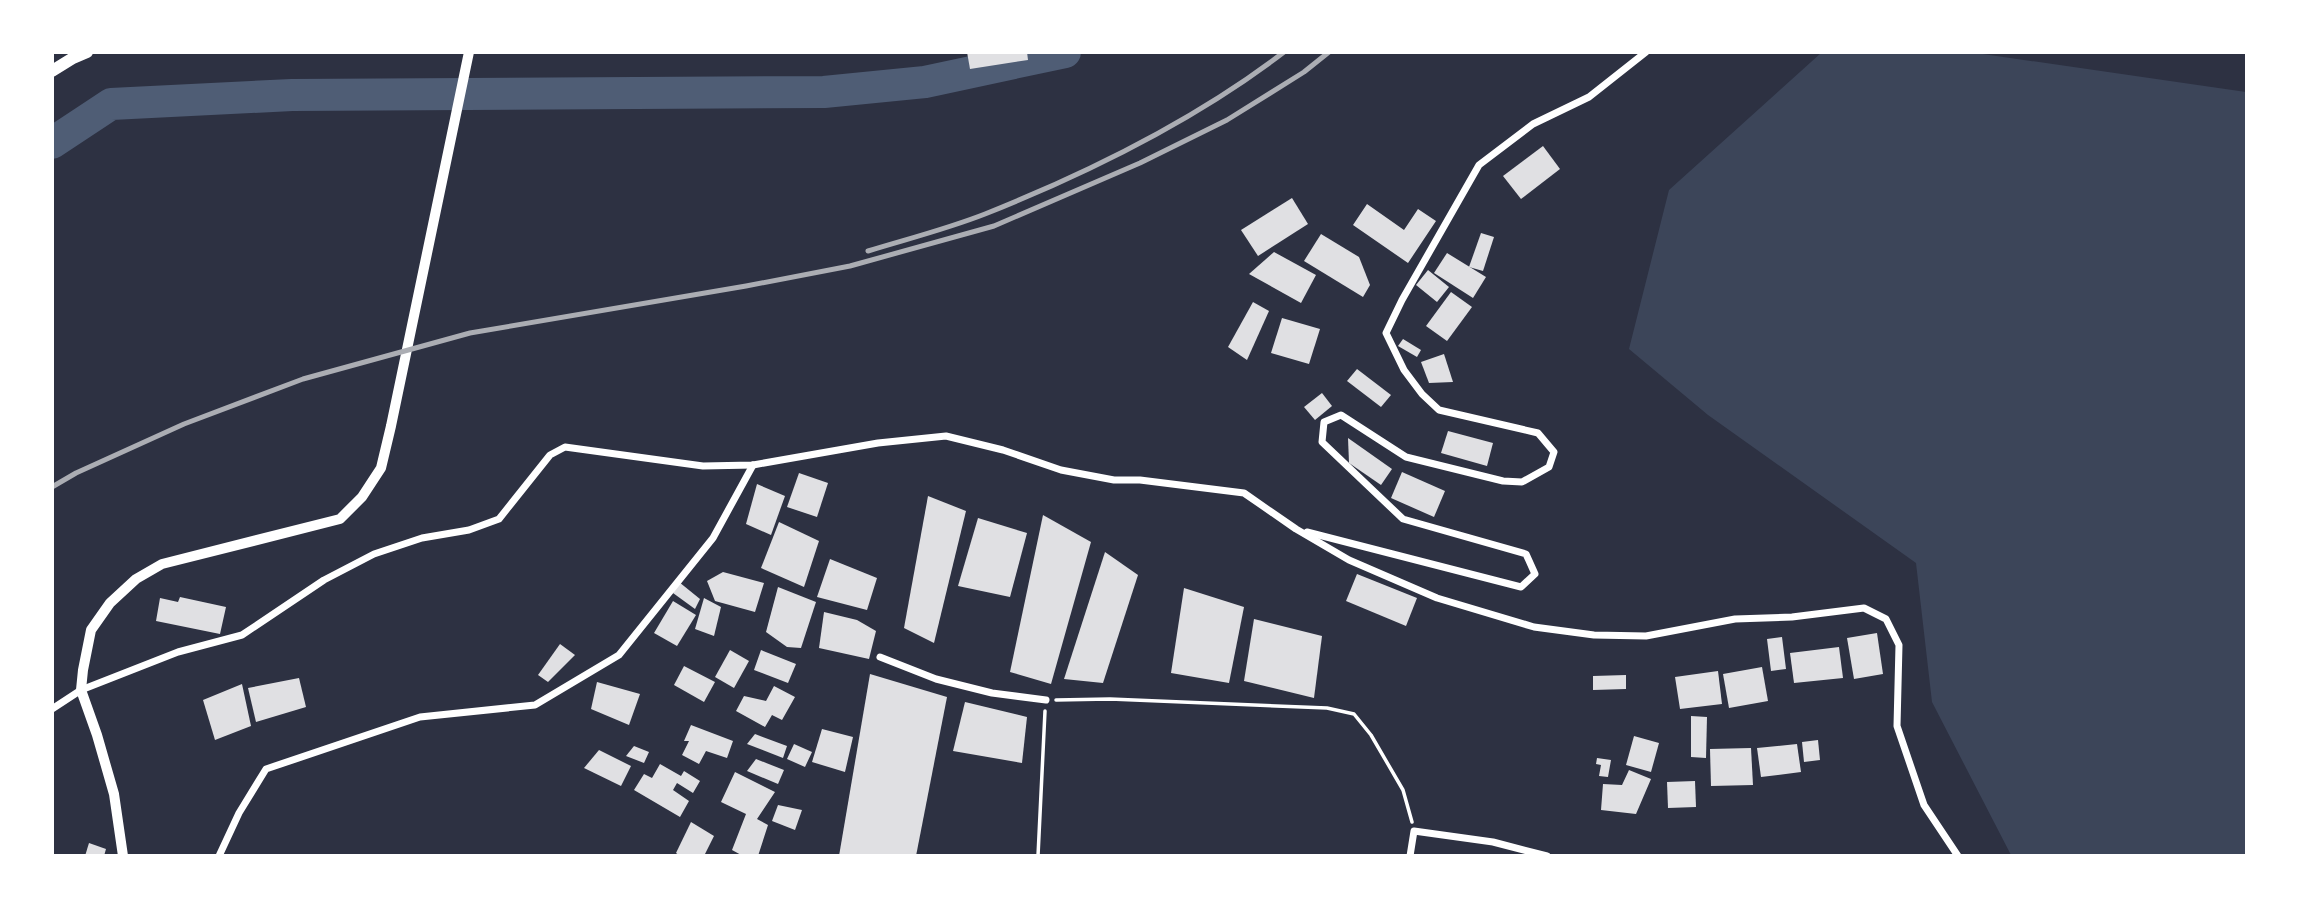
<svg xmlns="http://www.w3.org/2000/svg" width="2299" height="908" font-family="Raleway,sans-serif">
	<rect width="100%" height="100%" fill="#2d3142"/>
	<polygon fill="#3c4559" points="1821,53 1976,53 2246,92 2246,855 2011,855 1932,702 1916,563 1708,415 1629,349 1669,190"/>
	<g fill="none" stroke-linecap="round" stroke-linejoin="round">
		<polyline stroke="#4f5d75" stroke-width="32" points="52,143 111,104 292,95 824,92 925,82 1065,52"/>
	</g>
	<g fill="#e0e0e3">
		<polygon points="967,52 1027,52 1028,60 970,69"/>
		<polygon points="1543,146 1560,169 1521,199 1503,176"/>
		<polygon points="1292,198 1308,224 1258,256 1241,230"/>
		<polygon points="1367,204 1404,230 1418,209 1436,221 1408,263 1353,225"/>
		<polygon points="1481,233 1494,237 1483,271 1469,267"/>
		<polygon points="1321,234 1359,257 1370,285 1363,297 1304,261"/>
		<polygon points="1274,252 1316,275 1301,303 1249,274"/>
		<polygon points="1447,253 1486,277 1473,298 1434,273"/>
		<polygon points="1428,270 1449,287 1437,302 1416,285"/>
		<polygon points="1451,292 1472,307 1447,341 1426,326"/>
		<polygon points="1253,302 1269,311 1247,360 1228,347"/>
		<polygon points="1282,318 1320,329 1309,364 1271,353"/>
		<polygon points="1403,339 1421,350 1417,357 1398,346"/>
		<polygon points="1444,354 1453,382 1429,383 1421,362"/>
		<polygon points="1357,369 1391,395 1381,407 1347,381"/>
		<polygon points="1322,393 1332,406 1315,420 1304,407"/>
		<polygon points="1448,431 1493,443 1487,466 1441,453"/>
		<polygon points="1348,438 1392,469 1381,485 1349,463"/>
		<polygon points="1402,472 1445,491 1434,517 1391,498"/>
		<polygon points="799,473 828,483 817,517 787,507"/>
		<polygon points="757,484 785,496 771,535 746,524"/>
		<polygon points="928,496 966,511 934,643 904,628"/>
		<polygon points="1043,515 1091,542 1051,684 1010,672"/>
		<polygon points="978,518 1027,533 1010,597 958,586"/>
		<polygon points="779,522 819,541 804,587 761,568"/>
		<polygon points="1105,552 1138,575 1103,683 1064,679"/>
		<polygon points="830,559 877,578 867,610 817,597"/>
		<polygon points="723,572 764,583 755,612 715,601 707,581"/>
		<polygon points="1357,574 1417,598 1406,626 1346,601"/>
		<polygon points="679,582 700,599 695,609 673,593"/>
		<polygon points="778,587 816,602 801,648 787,647 766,632"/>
		<polygon points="1184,588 1244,607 1229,683 1171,673"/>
		<polygon points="180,597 226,607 220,634 156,621 160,598 178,602"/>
		<polygon points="704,598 721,607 714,636 695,629"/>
		<polygon points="673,601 696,615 677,646 654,633"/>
		<polygon points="824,612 857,620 876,631 869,659 819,648"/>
		<polygon points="1254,619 1322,636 1314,698 1244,681"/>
		<polygon points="1877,633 1883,674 1854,679 1847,638"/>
		<polygon points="1782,637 1786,669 1771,671 1767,639"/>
		<polygon points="560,644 575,655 548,682 538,675"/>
		<polygon points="1839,647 1843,678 1794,683 1790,653"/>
		<polygon points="730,650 749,661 734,688 715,677"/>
		<polygon points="761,650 796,664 788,683 754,670"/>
		<polygon points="684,666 715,682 704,702 674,685"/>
		<polygon points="1762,667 1768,701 1729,708 1723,674"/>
		<polygon points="1718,671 1722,704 1680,709 1675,677"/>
		<polygon points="870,674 947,697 916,856 839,856"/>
		<polygon points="1626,675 1626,689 1593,690 1593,676"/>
		<polygon points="299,678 306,707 256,722 248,688"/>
		<polygon points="597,682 640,694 629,725 591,709"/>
		<polygon points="242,684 251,726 215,740 203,700"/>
		<polygon points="774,686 795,697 782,720 772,715 765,727 736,711 744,696 766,701"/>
		<polygon points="965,702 1027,717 1022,763 953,751"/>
		<polygon points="1691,716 1707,717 1706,758 1691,757"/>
		<polygon points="691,725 733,741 727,758 706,751 699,764 682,755 689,741 684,741"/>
		<polygon points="822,729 853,737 845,772 812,762"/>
		<polygon points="755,734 787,746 783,758 747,744"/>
		<polygon points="1634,736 1659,743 1651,772 1626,765"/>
		<polygon points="1818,740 1820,760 1804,762 1802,742"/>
		<polygon points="794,744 812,752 805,767 787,759"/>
		<polygon points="1797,744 1801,772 1761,777 1757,748"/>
		<polygon points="634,746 649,752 644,763 626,756"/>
		<polygon points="1751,748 1753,785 1711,786 1710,749"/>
		<polygon points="599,750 631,766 621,786 584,768"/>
		<polygon points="1597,758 1611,760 1608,777 1599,776 1601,765 1596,764"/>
		<polygon points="756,759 784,770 778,784 747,771"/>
		<polygon points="660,764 681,776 684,771 700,781 693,793 677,783 673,790 689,801 680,817 634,790 644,774 652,778"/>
		<polygon points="1629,770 1651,779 1636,814 1601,810 1603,784 1622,785"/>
		<polygon points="735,772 775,792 757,819 768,825 758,856 743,856 732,850 746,814 721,802"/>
		<polygon points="1695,781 1696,807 1668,808 1667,782"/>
		<polygon points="778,805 802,810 795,830 772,821"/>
		<polygon points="691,822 714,836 704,856 680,856 676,853"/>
		<polygon points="89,843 106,849 104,856 85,856"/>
	</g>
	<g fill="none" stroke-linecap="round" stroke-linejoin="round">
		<g stroke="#fff" stroke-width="3.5">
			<polyline points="1056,700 1110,699 1327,708 1354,714 1371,735 1403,790 1412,822"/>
			<polyline points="1038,856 1045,711"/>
		</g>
		<g stroke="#fff" stroke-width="7">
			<polyline points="1307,532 1521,587 1535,574 1526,554 1403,519 1322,442 1324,422 1341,415 1406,457 1503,481 1522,482 1549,467 1554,452 1538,433 1439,410 1422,394 1404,370 1386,333 1402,300 1479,165 1533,124 1589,97 1646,52"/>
			<polyline points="880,657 936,679 992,693 1046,700"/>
			<polyline points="52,709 81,690 178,652 242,635 324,580 374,554 422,538 469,530 499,519 550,455 565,447 703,466 753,465 878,443 946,436 1003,450 1061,470 1114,480 1140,480 1244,493 1296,529 1349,560 1437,598 1534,627 1594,635 1646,636 1735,619 1792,617 1864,608 1886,619 1899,645 1897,726 1924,805 1958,856"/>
			<polyline points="219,856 239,813 266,769 420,717 535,705 619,655 713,538 753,465"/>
			<polyline points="1410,856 1414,831 1493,842 1547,856"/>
		</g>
		<polyline stroke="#fff" stroke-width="10" points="123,856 114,794 97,735 81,690 83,670 91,630 110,603 136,579 162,564 340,519 362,497 381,468 391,426 469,52"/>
		<polyline stroke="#fff" stroke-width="12" points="52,71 73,58 87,52"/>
		<g stroke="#abadb3" stroke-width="5">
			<path d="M868,251C907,239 947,229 985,214C1090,172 1194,121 1284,52"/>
			<polyline points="52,487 76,473 184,424 303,379 470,333 746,286 850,266 994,226 1140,163 1227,120 1304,72 1329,52"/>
		</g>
	</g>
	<rect width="2299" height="908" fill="none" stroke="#ffffff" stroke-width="108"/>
</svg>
